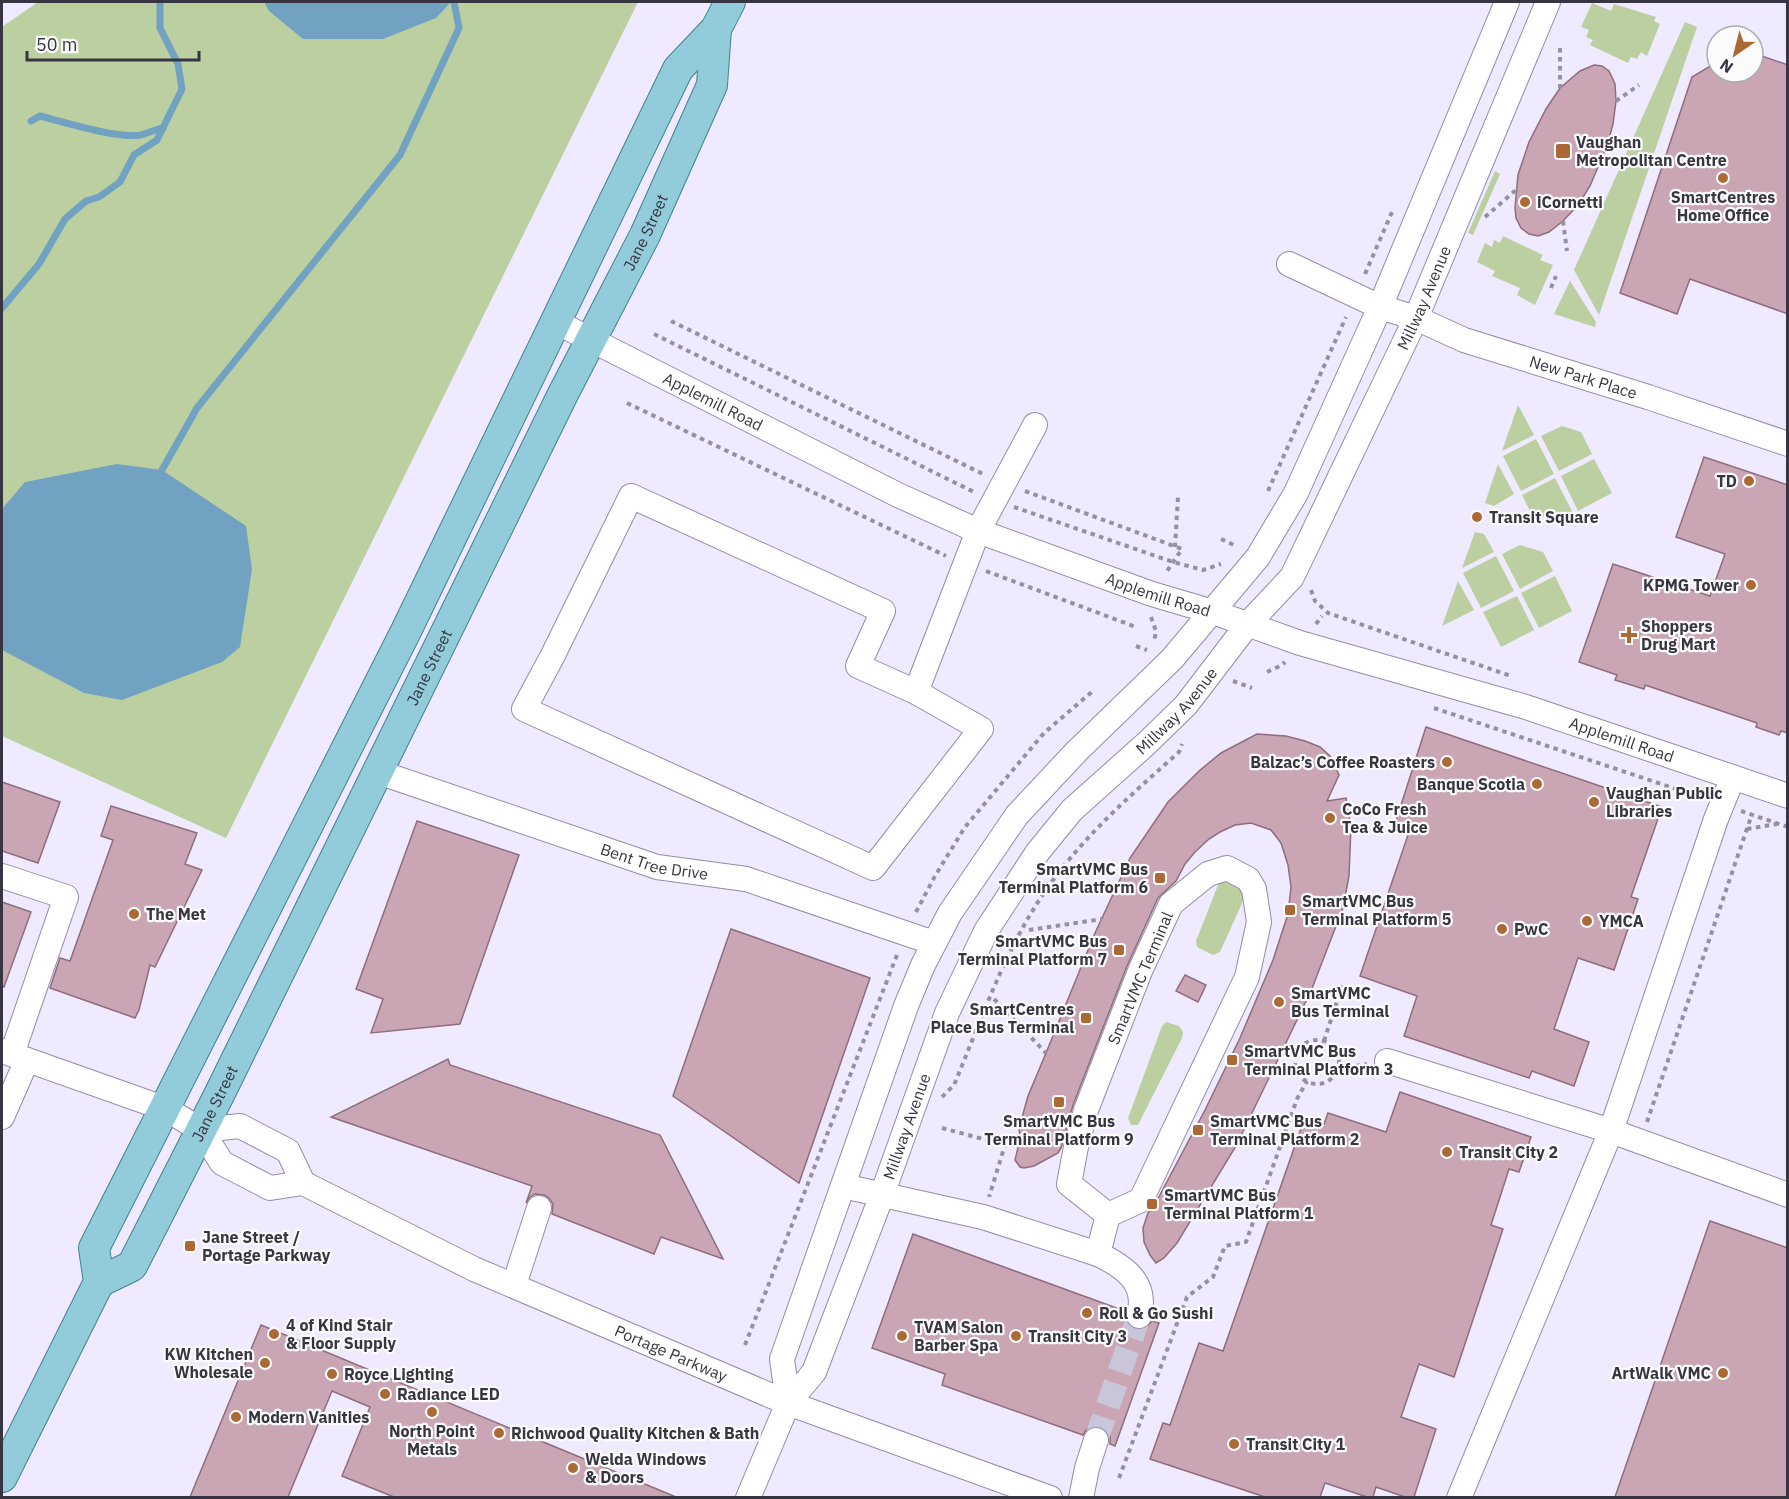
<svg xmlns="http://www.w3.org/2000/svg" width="1789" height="1499" font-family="'IBM Plex Sans',sans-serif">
	<rect width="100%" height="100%" fill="#efeaff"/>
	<g fill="#bccfa1">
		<polygon points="38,2 638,2 226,838 2,736 2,27"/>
		<polygon points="1592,3 1611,11 1614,4 1656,17 1654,21 1660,24 1647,56 1641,52 1637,59 1631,57 1628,63 1590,45 1593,40 1586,37 1589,30 1581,27"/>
		<polygon points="1685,22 1697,27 1599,315 1574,270"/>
		<polygon points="1495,171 1500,174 1473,235 1468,233"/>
		<polygon points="1503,236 1543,255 1540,260 1553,265 1535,305 1517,295 1520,288 1492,276 1495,271 1477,262 1485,243 1492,247 1494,240 1500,243"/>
		<polygon points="1570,281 1596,322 1595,327 1554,314"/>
		<polygon points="1518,405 1534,435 1502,451"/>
		<polygon points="1562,426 1581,432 1592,454 1559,471 1541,436"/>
		<polygon points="1536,439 1554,474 1521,491 1503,456"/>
		<polygon points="1594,459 1612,493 1578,511 1561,476"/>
		<polygon points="1498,464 1514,494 1494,506 1485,503"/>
		<polygon points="1555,478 1573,513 1556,521 1531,513 1522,495"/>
		<polygon points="1475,532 1484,534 1494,552 1462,568"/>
		<polygon points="1520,545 1543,552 1553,571 1520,589 1502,554"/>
		<polygon points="1496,556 1514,591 1481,608 1463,573"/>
		<polygon points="1555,576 1572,611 1539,628 1521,593"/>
		<polygon points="1458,581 1474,610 1442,626"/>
		<polygon points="1517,596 1534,630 1501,647 1483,612"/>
		<polygon points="1222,875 1248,890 1220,952 1213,955 1197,947 1196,941"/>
		<polygon points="1166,1022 1179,1026 1183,1032 1182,1038 1138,1125 1131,1125 1128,1118 1162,1026"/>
	</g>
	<g fill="#72a2c1">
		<polygon points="264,2 451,2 436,18 383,39 303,39 269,11"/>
		<polygon points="117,464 162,470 246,526 252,569 240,647 222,662 122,700 84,693 2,650 2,509 25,482"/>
	</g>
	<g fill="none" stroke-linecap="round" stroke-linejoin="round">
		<g stroke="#72a2c1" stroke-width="7">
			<path d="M31,121L40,116C63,122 118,139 141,135C148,133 154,130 163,128"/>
			<polyline points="2,308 39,264 65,219 86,201 99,197 120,182 134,155 157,140 182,89 178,64 160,28 160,2"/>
			<polyline points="162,470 197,408 400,155 459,28 454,2"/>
		</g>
	</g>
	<g fill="#caa6b5" stroke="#8f6d7b" stroke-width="1.5">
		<polygon points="1753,53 1788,65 1788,314 1690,279 1677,314 1620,293 1692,77 1717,62 1717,72 1753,72"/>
		<polygon points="1594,65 1602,66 1609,71 1615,84 1616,101 1613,124 1607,146 1590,186 1578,205 1563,221 1549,232 1538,236 1529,234 1521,228 1516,218 1515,208 1518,175 1529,142 1546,109 1560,88 1580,71"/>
		<polygon points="1704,457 1788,485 1788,733 1781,731 1779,735 1756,727 1757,723 1645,685 1644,689 1615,680 1617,675 1579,662 1613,564 1710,596 1725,554 1676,537"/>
		<polygon points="1426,727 1662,807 1631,897 1638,899 1614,970 1578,958 1554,1029 1589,1042 1574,1086 1532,1071 1529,1078 1404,1036 1417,996 1360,976 1408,835 1393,830"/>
		<polygon points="1257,734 1286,736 1305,741 1320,747 1331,757 1339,775 1327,801 1346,798 1351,827 1349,876 1343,908 1311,991 1236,1146 1177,1243 1164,1258 1156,1263 1150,1255 1144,1242 1143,1228 1148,1213 1154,1206 1205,1110 1240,1038 1273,960 1288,914 1291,887 1288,865 1281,843 1271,830 1251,823 1235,825 1220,832 1209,839 1195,852 1185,864 1176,881 1158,898 1127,966 1073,1105 1061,1148 1058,1153 1034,1166 1024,1168 1020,1167 1015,1160 1020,1139 1019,1128 1028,1096 1046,1053 1095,933 1130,858 1168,802 1199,771 1221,753"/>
		<polygon points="2,782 60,802 38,863 2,851"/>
		<polygon points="111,806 197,833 185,864 202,870 155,967 150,965 139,1010 135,1018 50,988 60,958 70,961 113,840 101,836"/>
		<polygon points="417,821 519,855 460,1024 371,1033 383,999 356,989"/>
		<polygon points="2,902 31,912 4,987 2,986"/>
		<polygon points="731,929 870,978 799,1183 673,1096"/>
		<polygon points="1185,975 1206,985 1198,1002 1176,991"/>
		<polygon points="448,1059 450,1065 660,1135 723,1259 661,1237 654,1254 552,1214 553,1204 549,1198 544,1195 535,1194 530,1197 526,1203 532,1186 331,1117"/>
		<polygon points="1400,1092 1531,1137 1519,1172 1509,1169 1491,1225 1503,1229 1454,1377 1419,1364 1401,1417 1436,1429 1414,1497 1405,1497 1376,1487 1373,1497 1367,1497 1325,1483 1320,1497 1265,1497 1150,1459 1163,1423 1170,1425 1199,1343 1223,1351 1305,1117 1324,1124 1328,1113 1386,1132"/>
		<polygon points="1710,1221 1788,1248 1788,1497 1615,1497"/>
		<polygon points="913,1234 1125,1311 1126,1322 1130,1327 1136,1330 1145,1329 1152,1321 1159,1323 1115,1446 1110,1444 1110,1436 1107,1431 1101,1427 1092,1426 1086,1430 1083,1435 942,1385 945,1374 872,1348"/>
		<polygon points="261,1325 676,1497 394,1497 342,1476 370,1407 332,1391 288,1497 190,1497"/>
	</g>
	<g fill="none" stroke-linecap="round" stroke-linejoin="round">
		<polyline stroke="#cac6d9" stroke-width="24" stroke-dasharray="24 12" stroke-linecap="butt" points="1096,1440 1139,1316"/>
		<defs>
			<g id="minor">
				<path id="s1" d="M1289,264L1380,307L1416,318L1464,340L1648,397L1788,444"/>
				<path id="s2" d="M556,322L898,495L978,531L1152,594L1213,612L1300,643L1526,707L1788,796"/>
				<polygon points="631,496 883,611 858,666 916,692 981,729 873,868 524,709 553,655"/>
				<polyline points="916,692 978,531 1035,425"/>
				<path id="s3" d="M378,772L657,867L746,879L934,943"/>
				<polygon points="1227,868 1248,879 1254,889 1259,922 1247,977 1141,1200 1108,1215 1069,1184 1076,1147 1086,1110 1140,971 1171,904 1208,874"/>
				<polyline points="2,876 66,897 12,1054"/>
				<path id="s4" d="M2,1051L166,1109L201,1130L222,1163L270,1188L303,1183L474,1269L788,1403L1050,1498"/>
				<polyline points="1387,1061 1611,1131 1788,1195"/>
				<polyline points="2,1117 27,1060"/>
				<polyline points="201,1130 240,1126 288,1151 303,1183"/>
				<polyline points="843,1186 983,1217 1098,1254 1108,1215"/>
				<path d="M1098,1254C1125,1267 1148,1283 1139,1316"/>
				<polyline points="514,1285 539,1208"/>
				<polyline points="788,1403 782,1359 906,1006 923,965 950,913 1017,815 1077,751 1172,659 1258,557 1296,493 1380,307 1507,2"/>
				<path id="s5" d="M748,1498L788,1403L814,1372L882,1195L947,1013L986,931L1037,853L1072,810L1147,743L1186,705L1248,624L1292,577L1416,318L1548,2"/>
				<polyline points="1081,1498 1087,1468 1096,1440"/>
				<polyline points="1459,1498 1611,1131 1716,819 1733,777"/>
			</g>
			<g id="major">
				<path id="s6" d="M99,1282L132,1266L219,1095L563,394L645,235L712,85L716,29"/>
				<polyline points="2,1477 99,1282 94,1248 406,631 678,69 716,29 730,2"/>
			</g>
		</defs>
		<use href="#minor" stroke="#938baa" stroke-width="26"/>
		<use href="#major" stroke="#438093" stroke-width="32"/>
		<g stroke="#9591a2" stroke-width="4" stroke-dasharray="4.5 4.5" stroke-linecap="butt">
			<polyline points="1560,48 1560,88"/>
			<polyline points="1616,101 1639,85"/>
			<polyline points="1485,217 1516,190"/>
			<polyline points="1563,221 1567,251"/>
			<polyline points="1365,274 1392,212"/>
			<polyline points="1551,288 1556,276"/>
			<polyline points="671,321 985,475"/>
			<polyline points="654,334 974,492"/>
			<polyline points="627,403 946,556"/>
			<polyline points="1025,491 1182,549 1165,574"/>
			<polyline points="1268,491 1346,317"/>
			<polyline points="1014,507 1173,562 1203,570 1221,564"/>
			<polyline points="1221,539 1236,546"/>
			<polyline points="1175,547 1178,497"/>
			<polyline points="986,571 1136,627"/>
			<polyline points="1311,590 1315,601 1328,613 1511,676"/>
			<polyline points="1151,617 1156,631 1154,642"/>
			<polyline points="1316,624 1322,616"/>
			<polyline points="1136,646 1147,650"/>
			<polyline points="1267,672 1282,665 1285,662"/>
			<polyline points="1233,681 1252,688"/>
			<polyline points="1434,708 1700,797"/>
			<polyline points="1741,811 1788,827"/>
			<polyline points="1747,829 1777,824"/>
			<polyline points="916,912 935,876 965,827 1044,733 1094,690"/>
			<polyline points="1029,930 1102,919"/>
			<polyline points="994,999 1046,1053"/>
			<circle cx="1317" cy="1062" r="22"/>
			<polyline points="1324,1041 1343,983"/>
			<polyline points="1338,1069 1367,1064"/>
			<path d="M942,1097L954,1085C983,1016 1007,943 1051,883C1087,833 1133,793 1179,752L1182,744"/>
			<polyline points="1647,1122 1752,814"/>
			<polyline points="942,1128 1005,1145 989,1197"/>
			<polyline points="745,1345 897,955"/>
			<polyline points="1119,1478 1187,1297 1213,1277 1225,1246 1246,1242 1297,1099 1307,1081"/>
		</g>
		<use href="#minor" stroke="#fff" stroke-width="24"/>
		<use href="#major" stroke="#92cbd9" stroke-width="30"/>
	</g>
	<g fill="#ab6935" stroke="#fbfbfb" stroke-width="2">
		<rect x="1555" y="143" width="16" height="16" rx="3"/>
		<circle cx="1723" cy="178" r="6"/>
		<circle cx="1525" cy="202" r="6"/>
		<circle cx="1749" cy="481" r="6"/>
		<circle cx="1477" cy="517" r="6"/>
		<circle cx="1751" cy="585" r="6"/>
		<path d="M1626 626h6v6h6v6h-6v6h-6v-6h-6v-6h6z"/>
		<circle cx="1447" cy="762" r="6"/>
		<circle cx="1537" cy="784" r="6"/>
		<circle cx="1594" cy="802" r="6"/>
		<circle cx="1330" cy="818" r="6"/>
		<rect x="1154" y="872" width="12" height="12" rx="3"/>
		<rect x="1284" y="904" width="12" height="12" rx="3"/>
		<circle cx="134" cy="914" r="6"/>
		<circle cx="1587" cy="921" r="6"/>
		<circle cx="1502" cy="929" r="6"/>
		<rect x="1113" y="944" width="12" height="12" rx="3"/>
		<circle cx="1279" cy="1002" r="6"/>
		<rect x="1080" y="1012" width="12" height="12" rx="3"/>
		<rect x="1226" y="1054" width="12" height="12" rx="3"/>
		<rect x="1053" y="1096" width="12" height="12" rx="3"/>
		<rect x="1192" y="1124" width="12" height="12" rx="3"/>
		<circle cx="1447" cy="1152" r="6"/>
		<rect x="1146" y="1198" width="12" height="12" rx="3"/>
		<rect x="184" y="1240" width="12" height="12" rx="3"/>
		<circle cx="1087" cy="1313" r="6"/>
		<circle cx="274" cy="1334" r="6"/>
		<circle cx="902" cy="1336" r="6"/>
		<circle cx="1016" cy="1336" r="6"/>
		<circle cx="265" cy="1363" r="6"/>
		<circle cx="1723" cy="1373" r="6"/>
		<circle cx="332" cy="1374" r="6"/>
		<circle cx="385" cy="1394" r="6"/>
		<circle cx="432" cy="1412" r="6"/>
		<circle cx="236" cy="1417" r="6"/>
		<circle cx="499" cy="1433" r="6"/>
		<circle cx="1234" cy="1444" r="6"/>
		<circle cx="573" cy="1468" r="6"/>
	</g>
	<g text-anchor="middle" stroke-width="4.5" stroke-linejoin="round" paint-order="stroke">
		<g font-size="16" font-weight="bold" fill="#383542" stroke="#fbfbfb" text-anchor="start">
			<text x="1576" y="148">Vaughan<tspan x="1576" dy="18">Metropolitan Centre</tspan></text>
			<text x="1723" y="203" text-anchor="middle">SmartCentres<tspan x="1723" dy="18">Home Office</tspan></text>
			<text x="1537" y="208">iCornetti</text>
			<text x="1737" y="487" text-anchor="end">TD</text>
			<text x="1489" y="523">Transit Square</text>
			<text x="1739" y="591" text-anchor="end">KPMG Tower</text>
			<text x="1641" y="632">Shoppers<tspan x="1641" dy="18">Drug Mart</tspan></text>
			<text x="1435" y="768" text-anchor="end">Balzac’s Coffee Roasters</text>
			<text x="1525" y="790" text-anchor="end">Banque Scotia</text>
			<text x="1606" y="799">Vaughan Public<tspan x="1606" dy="18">Libraries</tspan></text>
			<text x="1342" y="815">CoCo Fresh<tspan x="1342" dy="18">Tea &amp; Juice</tspan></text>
			<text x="1148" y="875" text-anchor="end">SmartVMC Bus<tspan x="1148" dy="18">Terminal Platform 6</tspan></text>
			<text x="1302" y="907">SmartVMC Bus<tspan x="1302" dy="18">Terminal Platform 5</tspan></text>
			<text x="146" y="920">The Met</text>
			<text x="1599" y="927">YMCA</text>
			<text x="1514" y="935">PwC</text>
			<text x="1107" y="947" text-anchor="end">SmartVMC Bus<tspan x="1107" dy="18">Terminal Platform 7</tspan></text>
			<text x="1291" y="999">SmartVMC<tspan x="1291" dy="18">Bus Terminal</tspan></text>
			<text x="1074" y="1015" text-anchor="end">SmartCentres<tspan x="1074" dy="18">Place Bus Terminal</tspan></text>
			<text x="1244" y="1057">SmartVMC Bus<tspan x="1244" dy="18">Terminal Platform 3</tspan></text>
			<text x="1059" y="1127" text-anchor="middle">SmartVMC Bus<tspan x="1059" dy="18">Terminal Platform 9</tspan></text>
			<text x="1210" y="1127">SmartVMC Bus<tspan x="1210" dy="18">Terminal Platform 2</tspan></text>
			<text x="1459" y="1158">Transit City 2</text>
			<text x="1164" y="1201">SmartVMC Bus<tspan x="1164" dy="18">Terminal Platform 1</tspan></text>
			<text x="202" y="1243">Jane Street /<tspan x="202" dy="18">Portage Parkway</tspan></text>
			<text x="1099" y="1319">Roll &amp; Go Sushi</text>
			<text x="286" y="1331">4 of Kind Stair<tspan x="286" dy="18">&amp; Floor Supply</tspan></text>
			<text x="914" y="1333">TVAM Salon<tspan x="914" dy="18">Barber Spa</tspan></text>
			<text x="1028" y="1342">Transit City 3</text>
			<text x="253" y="1360" text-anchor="end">KW Kitchen<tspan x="253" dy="18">Wholesale</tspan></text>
			<text x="1711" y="1379" text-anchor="end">ArtWalk VMC</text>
			<text x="344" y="1380">Royce Lighting</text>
			<text x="397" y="1400">Radiance LED</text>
			<text x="248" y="1423">Modern Vanities</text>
			<text x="432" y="1437" text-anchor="middle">North Point<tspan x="432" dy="18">Metals</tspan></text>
			<text x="511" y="1439">Richwood Quality Kitchen &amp; Bath</text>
			<text x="1246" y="1450">Transit City 1</text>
			<text x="585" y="1465">Welda Windows<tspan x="585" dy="18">&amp; Doors</tspan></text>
		</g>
		<g font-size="16" fill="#383542" stroke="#fbfbfb">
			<text dy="6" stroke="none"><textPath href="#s6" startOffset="1191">Jane Street</textPath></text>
			<text dy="6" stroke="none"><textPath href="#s5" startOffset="1396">Millway Avenue</textPath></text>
			<text dy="6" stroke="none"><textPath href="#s1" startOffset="316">New Park Place</textPath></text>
			<text dy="6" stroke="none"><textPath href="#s2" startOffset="176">Applemill Road</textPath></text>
			<text dy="6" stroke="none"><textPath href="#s2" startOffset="662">Applemill Road</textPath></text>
			<text dy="6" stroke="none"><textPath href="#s6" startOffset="705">Jane Street</textPath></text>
			<text dy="6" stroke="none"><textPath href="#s5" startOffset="910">Millway Avenue</textPath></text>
			<text dy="6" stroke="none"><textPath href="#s2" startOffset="1148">Applemill Road</textPath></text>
			<text dy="6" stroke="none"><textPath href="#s3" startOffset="291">Bent Tree Drive</textPath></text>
			<text transform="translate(1140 978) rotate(-67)" y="6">SmartVMC Terminal</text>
			<text dy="6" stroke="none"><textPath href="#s6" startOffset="219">Jane Street</textPath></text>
			<text dy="6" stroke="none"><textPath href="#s5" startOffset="406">Millway Avenue</textPath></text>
			<text dy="6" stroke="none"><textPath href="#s4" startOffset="747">Portage Parkway</textPath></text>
		</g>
	</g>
	<rect width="1789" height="1499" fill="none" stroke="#383542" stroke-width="6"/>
	<g transform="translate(1735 54) rotate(215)"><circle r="28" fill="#fbfbfb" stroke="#adacb1" stroke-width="1.5"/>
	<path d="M0-4.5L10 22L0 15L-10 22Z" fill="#ab6935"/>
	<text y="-9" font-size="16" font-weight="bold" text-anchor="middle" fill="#383542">N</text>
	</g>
	<path d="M27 51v9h172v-9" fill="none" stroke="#383542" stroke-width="3"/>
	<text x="36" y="51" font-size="18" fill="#383542" stroke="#fbfbfb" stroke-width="4.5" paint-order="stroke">50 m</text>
</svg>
